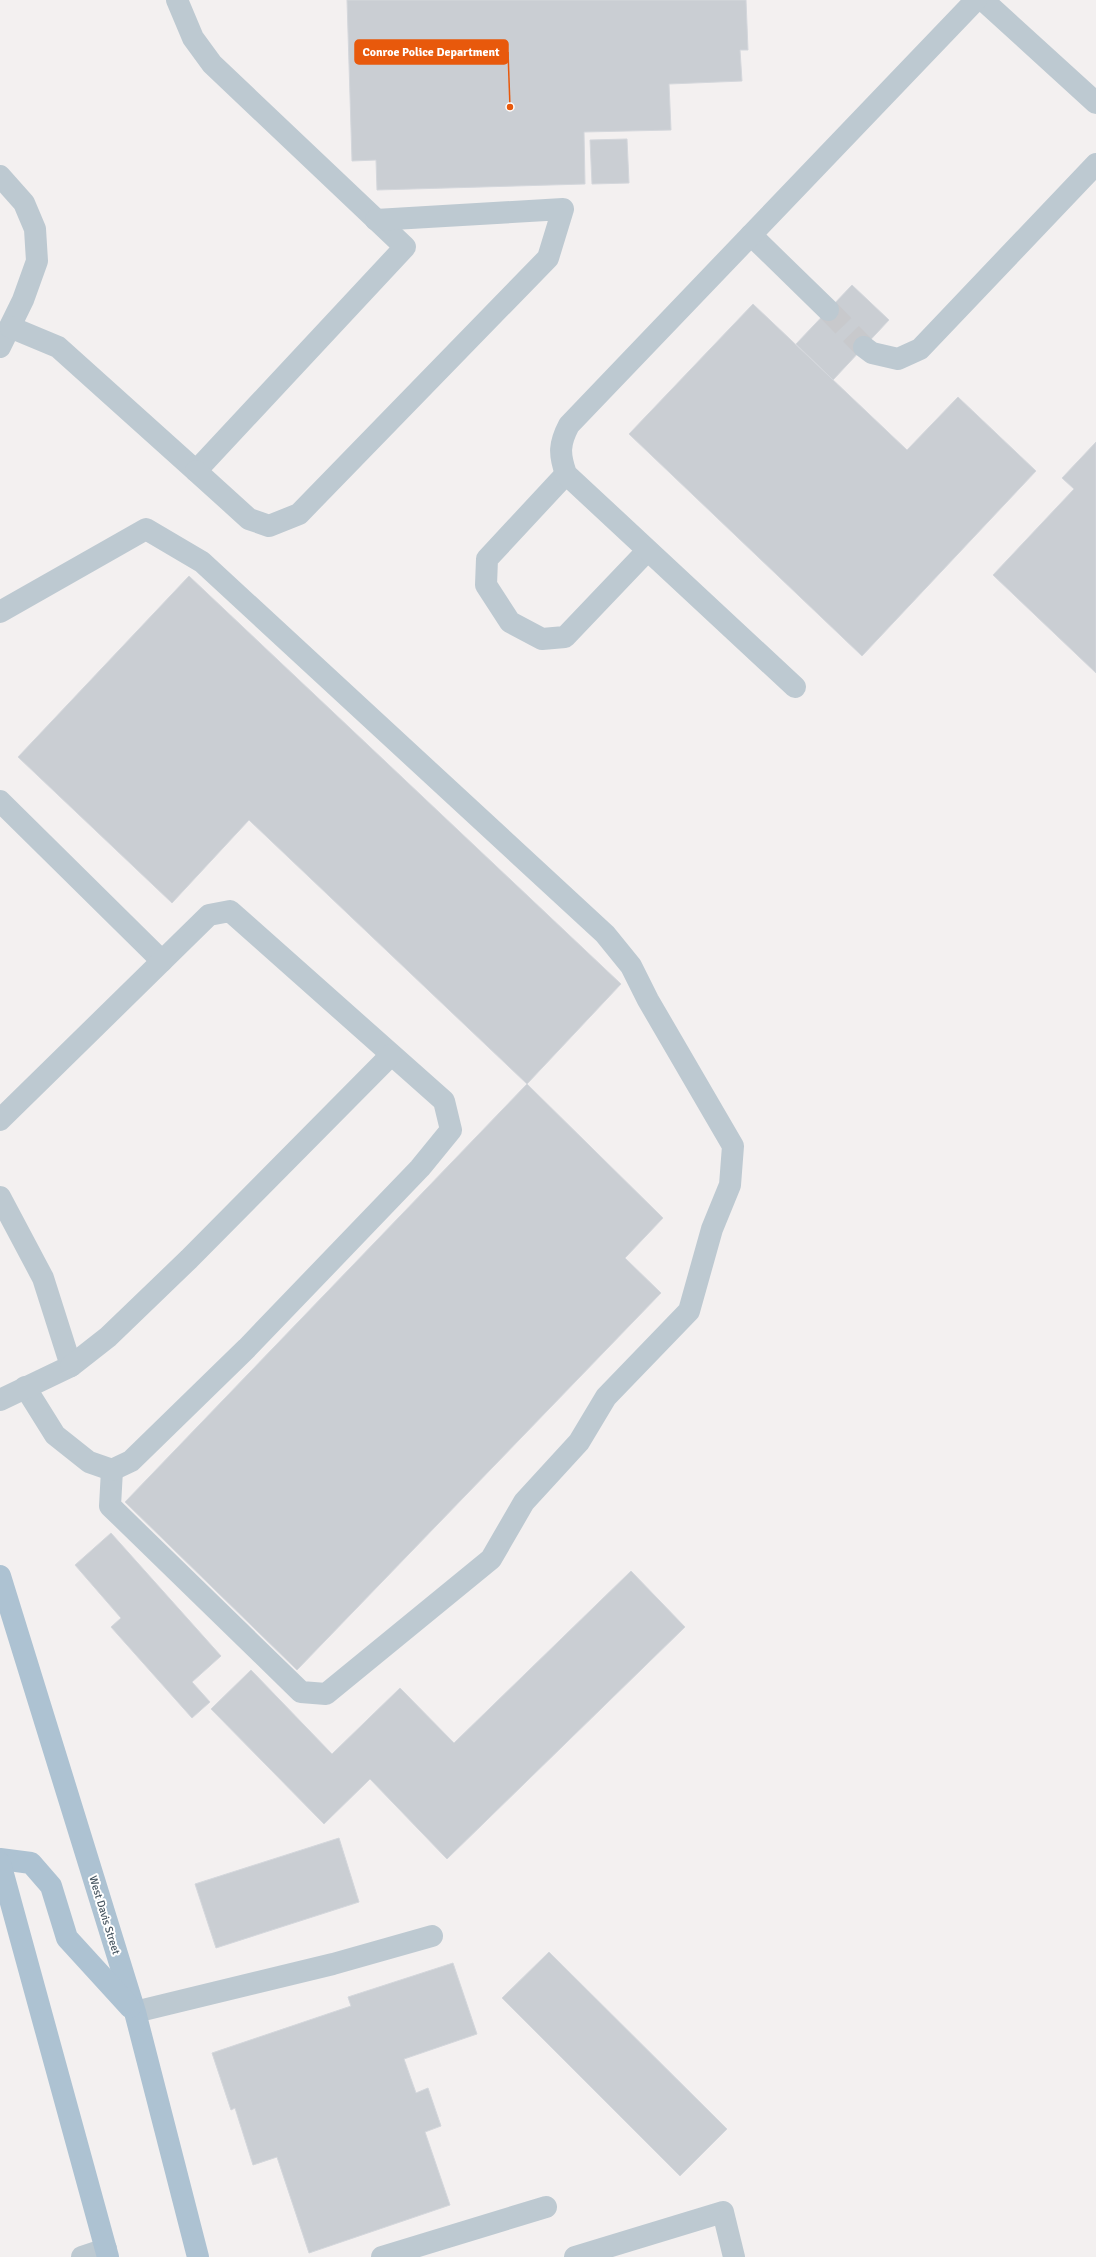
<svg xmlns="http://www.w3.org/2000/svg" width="1096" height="2257" font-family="Signika,sans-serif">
	<rect width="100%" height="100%" fill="#f3f0f0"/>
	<g fill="#caced3" stroke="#d4d7dc">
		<polygon points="347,0 746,0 748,50 740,50 742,81 669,84 671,130 584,132 585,184 377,190 376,160 352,161"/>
		<polygon points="627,139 629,183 592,184 590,140"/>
		<polygon points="852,285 889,320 833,380 796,344"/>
		<polygon points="753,304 907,450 958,397 1036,471 862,656 629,434"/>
		<polygon points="1096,442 1096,673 993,575 1074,489 1062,478"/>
		<polygon points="189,576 621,984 527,1084 249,820 172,903 18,757"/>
		<polygon points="527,1084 663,1218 625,1258 661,1293 297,1670 125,1502"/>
		<polygon points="111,1533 221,1656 192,1682 210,1702 192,1718 111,1627 121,1618 75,1565"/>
		<polygon points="631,1571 685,1627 447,1859 370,1779 324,1824 211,1709 251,1670 332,1754 400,1688 454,1743"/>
		<polygon points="339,1838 359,1902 216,1948 195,1884"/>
		<polygon points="549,1952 727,2129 680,2176 502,1998"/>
		<polygon points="453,1963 477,2034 404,2059 416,2093 428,2088 441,2126 425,2132 450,2205 309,2253 277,2157 253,2165 235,2108 231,2110 212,2053 351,2006 348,1997"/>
	</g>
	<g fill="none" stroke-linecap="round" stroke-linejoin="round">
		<polyline stroke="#c8c9cc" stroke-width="22" stroke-dasharray="22 11" stroke-linecap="butt" points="828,310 864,347"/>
		<g stroke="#bdc9d1" stroke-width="22">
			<polyline points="983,0 1096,103"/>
			<polyline points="0,176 24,203 35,229 37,261 23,300 0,347"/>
			<polyline points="751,235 828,310"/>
			<polyline points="10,327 58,347 196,471 405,247 212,64 193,38 177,0"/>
			<polyline points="864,347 872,353 898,359 920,349 1096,164"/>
			<polyline points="196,471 249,519 269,526 299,514 548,258 563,209 376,220"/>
			<polyline points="566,474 487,559 486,585 510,622 542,639 565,637 647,551"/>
			<polyline points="0,612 146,529 202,562 605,934 631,966 648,1000 733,1146 730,1185 712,1229 689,1311 606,1397 579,1442 524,1502 491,1559 326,1694 301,1692 110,1506 112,1470"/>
			<path d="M795,687L566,474C559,454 559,444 569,425L976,0"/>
			<polyline points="0,801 162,961"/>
			<polyline points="0,1120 209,915 230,911 444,1101 451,1130 420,1168 247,1348 131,1461 112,1470 89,1462 55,1435 25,1387"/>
			<polyline points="0,1197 43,1278 71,1366 0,1400"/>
			<polyline points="71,1366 108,1337 189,1259 391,1055"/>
			<polyline points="135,2012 333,1964 432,1936"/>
			<polyline points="82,2257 106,2249"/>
			<polyline points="382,2257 546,2207"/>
			<polyline points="575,2257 723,2212 734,2257"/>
		</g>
		<g stroke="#adc2d2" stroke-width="22">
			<polyline points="0,1576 135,2012 198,2257"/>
			<polyline points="0,1859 31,1863 51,1886 67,1938 130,2007"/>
			<polyline points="0,1863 108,2257"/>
		</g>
	</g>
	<g text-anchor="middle" stroke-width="4" stroke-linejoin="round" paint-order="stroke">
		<g font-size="11" fill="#465560" stroke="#fff">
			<text transform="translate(105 1915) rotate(73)" y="4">West Davis Street</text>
		</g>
	</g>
	<path fill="none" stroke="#e8590c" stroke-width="1.5" d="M510 107L508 52"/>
	<circle fill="#e8590c" stroke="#fff" stroke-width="1.5" cx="510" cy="107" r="4"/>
	<rect fill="#e8590c" stroke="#e8590c" stroke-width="1.5" x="355" y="40" width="153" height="24" rx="4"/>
	<g font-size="12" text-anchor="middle" font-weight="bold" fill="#fff">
		<text x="431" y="56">Conroe Police Department</text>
	</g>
</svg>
